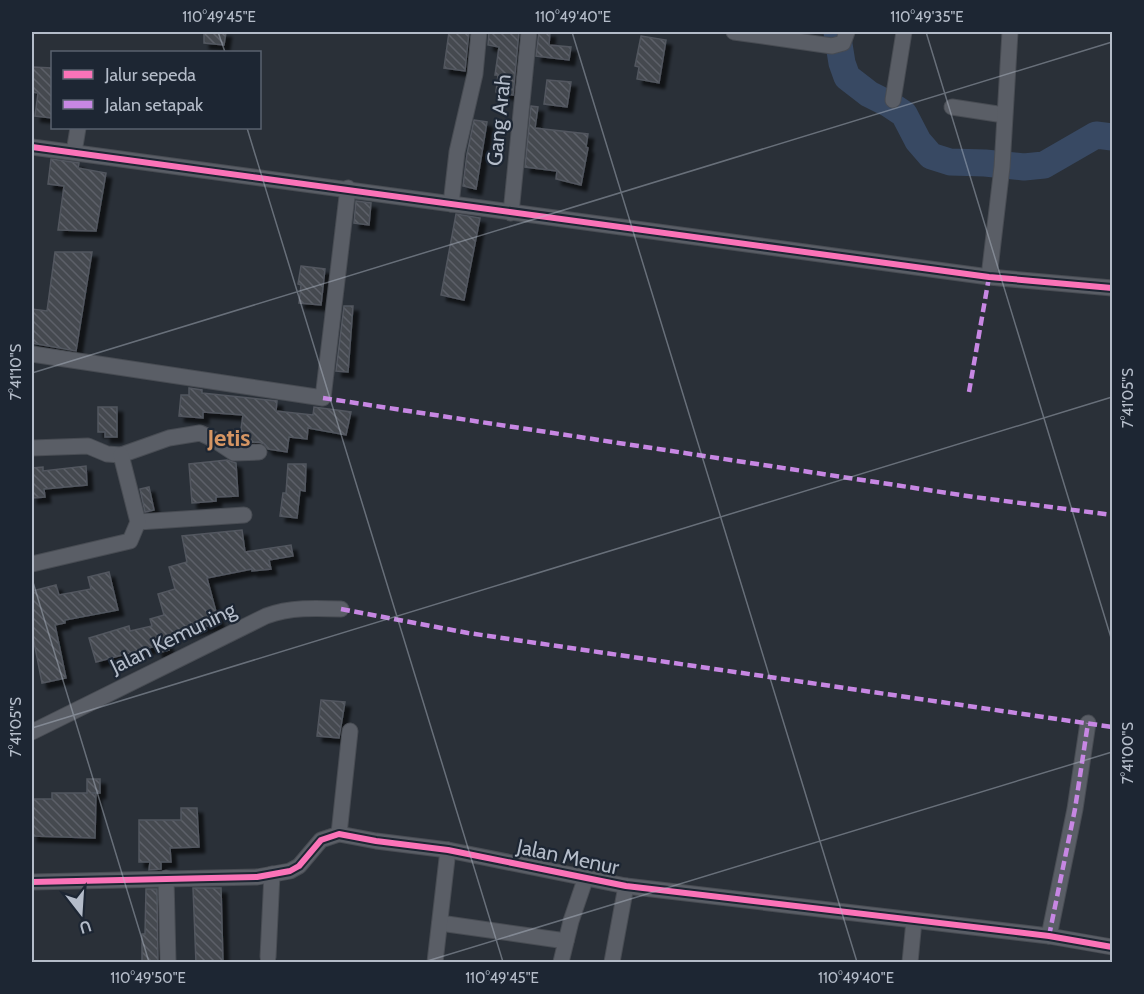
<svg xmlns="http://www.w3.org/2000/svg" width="1144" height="994" font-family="Cabin,sans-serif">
	<defs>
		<pattern id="building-back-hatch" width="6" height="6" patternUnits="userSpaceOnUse" patternTransform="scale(1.5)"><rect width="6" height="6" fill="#444950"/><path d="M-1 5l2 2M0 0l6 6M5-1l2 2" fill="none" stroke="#5d6168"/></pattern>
		<filter id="shadow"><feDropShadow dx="5.5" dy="5.5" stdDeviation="1.5" flood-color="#0009"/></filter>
	</defs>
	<rect width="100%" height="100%" fill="#2a3038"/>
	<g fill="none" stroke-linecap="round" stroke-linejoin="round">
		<polyline stroke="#384963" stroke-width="27" points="837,32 842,63 847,77 869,94 889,104 904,114 918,141 931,156 950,162 985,163 1024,167 1044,165 1096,135 1112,137"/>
	</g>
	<g fill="url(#building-back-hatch)" stroke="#52575f" stroke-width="1.5" filter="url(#shadow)">
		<polygon points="204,32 226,32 224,45 204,43"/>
		<polygon points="449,32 469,32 465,71 444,68"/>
		<polygon points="489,32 519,32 513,95 496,92 498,75 495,75 499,47 488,45"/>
		<polygon points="539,32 550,32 549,45 571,47 569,60 536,56"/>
		<polygon points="641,36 666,40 659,83 637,79 639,67 635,66"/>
		<polygon points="32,67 52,68 52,118 35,116 38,93 32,92"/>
		<polygon points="547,80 571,82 567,107 544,104"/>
		<polygon points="531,106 538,107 535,128 588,134 586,147 588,148 581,185 556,179 557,171 525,167"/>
		<polygon points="474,120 487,122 476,189 463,186 467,154"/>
		<polygon points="51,159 79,163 78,168 106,173 96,231 58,230 64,186 48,184"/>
		<polygon points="356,201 371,203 369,225 354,223"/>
		<polygon points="456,214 480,218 464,300 441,295"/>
		<polygon points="55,252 92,252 76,351 32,343 32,309 47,311"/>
		<polygon points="301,266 325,269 321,305 299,303 301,285 298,284"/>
		<polygon points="344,306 353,306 348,372 336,371"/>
		<polygon points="189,388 202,390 202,393 277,401 276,411 313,415 314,407 351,412 346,435 308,428 307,439 289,437 287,452 268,449 264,444 259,442 239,443 243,415 203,412 203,418 179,416 181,395 189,395"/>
		<polygon points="98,407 117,407 117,437 105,437 105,432 98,432"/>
		<polygon points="227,460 236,463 238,496 216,497 216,501 192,503 189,464"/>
		<polygon points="288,464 306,464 305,491 300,490 297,518 280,516 283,493 286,493"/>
		<polygon points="86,466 87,485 44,489 45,497 32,498 32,468 43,467 43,471"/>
		<polygon points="149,487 154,510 145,512 140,489"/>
		<polygon points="242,530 245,552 291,545 293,556 269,560 271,569 252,571 252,569 207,578 219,623 165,637 169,650 158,653 156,646 96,662 89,638 129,626 130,631 152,626 150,619 164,615 158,594 175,589 169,567 187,562 182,536"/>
		<polygon points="109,572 118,610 65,620 65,623 55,625 66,678 42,683 32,632 32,591 56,585 59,595 91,589 88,577"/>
		<polygon points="321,700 345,702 339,738 317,736"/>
		<polygon points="87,779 100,779 100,793 91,793 96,793 95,838 32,836 32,799 52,799 52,793 87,793"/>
		<polygon points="181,808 197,808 199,847 170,848 171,862 161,862 161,869 149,870 150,862 139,862 139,820 181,820"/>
		<polygon points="193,888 221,888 223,963 196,963"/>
		<polygon points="146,889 157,889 158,963 142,961 142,934 145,934"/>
	</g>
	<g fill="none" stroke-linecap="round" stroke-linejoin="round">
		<defs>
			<g id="street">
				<polyline points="734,32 832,46 843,43 847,32"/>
				<polyline points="893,100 904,32"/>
				<polyline points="952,107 1004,115"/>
				<polyline points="32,147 989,277 1112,288"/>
				<polyline points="74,152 78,128"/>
				<polyline points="451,204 457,152 475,74 479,32"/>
				<polyline points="511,213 529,32"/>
				<polyline points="989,277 1002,167 1010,32"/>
				<polyline points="32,354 323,398 348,188"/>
				<polyline points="32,448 88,446 107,454 121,455 169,438 200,433 213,439 234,453 259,452"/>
				<polyline points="138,522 244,515"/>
				<polyline points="32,564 130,541 138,522 121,455"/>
				<path d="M32,732L266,616C290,607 316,608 341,609"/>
				<polyline points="339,834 350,731"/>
				<polyline points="166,878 168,962"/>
				<polyline points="32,882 257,877 290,871 299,866 321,840 339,834 376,841 448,850 626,886 1049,936 1112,947"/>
				<polyline points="440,923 566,941"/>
				<polyline points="1049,936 1075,809 1088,723"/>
				<polyline points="268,957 272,874"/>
				<polyline points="435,962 448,850"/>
				<polyline points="561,962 571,921 586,877"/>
				<polyline points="612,962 626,886"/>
				<polyline points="910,962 914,921"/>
			</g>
		</defs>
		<use href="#street" stroke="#484c53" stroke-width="17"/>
		<use href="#street" stroke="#5a5e66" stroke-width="15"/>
		<g stroke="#c787e3" stroke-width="4.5" stroke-dasharray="9 4.5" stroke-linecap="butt">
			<polyline points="969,392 989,277"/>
			<polyline points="323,398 974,497 1112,515"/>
			<polyline points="341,609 468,633 1112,727"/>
			<polyline points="1049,936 1075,809 1088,723"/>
		</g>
		<defs>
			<g id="cycleway">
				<polyline points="32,147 989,277 1112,288"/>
				<polyline points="32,882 257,877 290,871 299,866 321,840 339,834 376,841 448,850 626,886 1049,936 1112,947"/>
			</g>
		</defs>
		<use href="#cycleway" stroke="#1d2633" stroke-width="10"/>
		<use href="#cycleway" stroke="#fb73b8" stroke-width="6"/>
	</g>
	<path fill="none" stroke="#b4bcc9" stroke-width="1.5" stroke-opacity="0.45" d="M218,32L225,52M572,32L857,962M926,32L1112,641M247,128L503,962M32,373L1112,42M32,579L149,962M32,728L1112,397M424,962L1112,752"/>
	<g text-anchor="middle" stroke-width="4.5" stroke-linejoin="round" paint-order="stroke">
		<g font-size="21" fill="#b4bcc9" stroke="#1d2633">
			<text transform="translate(499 120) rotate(-84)" y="7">Gang Arah</text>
			<text transform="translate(173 638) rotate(-26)" y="7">Jalan Kemuning</text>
			<text transform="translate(568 857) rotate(12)" y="7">Jalan Menur</text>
		</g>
		<g font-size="24" font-weight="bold" fill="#d59563" stroke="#1d2633">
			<text x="229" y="446">Jetis</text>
		</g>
	</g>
	<rect width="1144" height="994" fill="none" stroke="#1d2633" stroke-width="66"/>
	<rect x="51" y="51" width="210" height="78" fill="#1d2633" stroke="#59626f" stroke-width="1.5"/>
	<rect x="63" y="70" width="30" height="9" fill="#fb73b8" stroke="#59626f" stroke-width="1.5"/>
	<text x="105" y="81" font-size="18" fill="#b4bcc9">Jalur sepeda</text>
	<rect x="63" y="100" width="30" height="9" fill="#c787e3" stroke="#59626f" stroke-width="1.5"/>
	<text x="105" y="111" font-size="18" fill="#b4bcc9">Jalan setapak</text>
	<g transform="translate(81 913) rotate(163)" stroke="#1d2633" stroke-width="4.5" paint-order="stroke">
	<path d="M0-4.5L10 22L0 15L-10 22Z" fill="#b4bcc9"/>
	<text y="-9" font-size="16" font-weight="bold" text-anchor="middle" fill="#b4bcc9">U</text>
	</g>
	<rect x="33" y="33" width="1078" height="928" fill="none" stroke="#b4bcc9" stroke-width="2"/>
	<g font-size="15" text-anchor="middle" fill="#b4bcc9">
		<text x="219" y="22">110°49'45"E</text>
		<text x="573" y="22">110°49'40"E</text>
		<text x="927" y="22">110°49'35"E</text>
		<text transform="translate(16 372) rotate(-90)" y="5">7°41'10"S</text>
		<text transform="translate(1128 398) rotate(-90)" y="5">7°41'05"S</text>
		<text transform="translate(16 727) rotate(-90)" y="5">7°41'05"S</text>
		<text transform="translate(1128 753) rotate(-90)" y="5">7°41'00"S</text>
		<text x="148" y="983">110°49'50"E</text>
		<text x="502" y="983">110°49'45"E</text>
		<text x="856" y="983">110°49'40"E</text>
	</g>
</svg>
